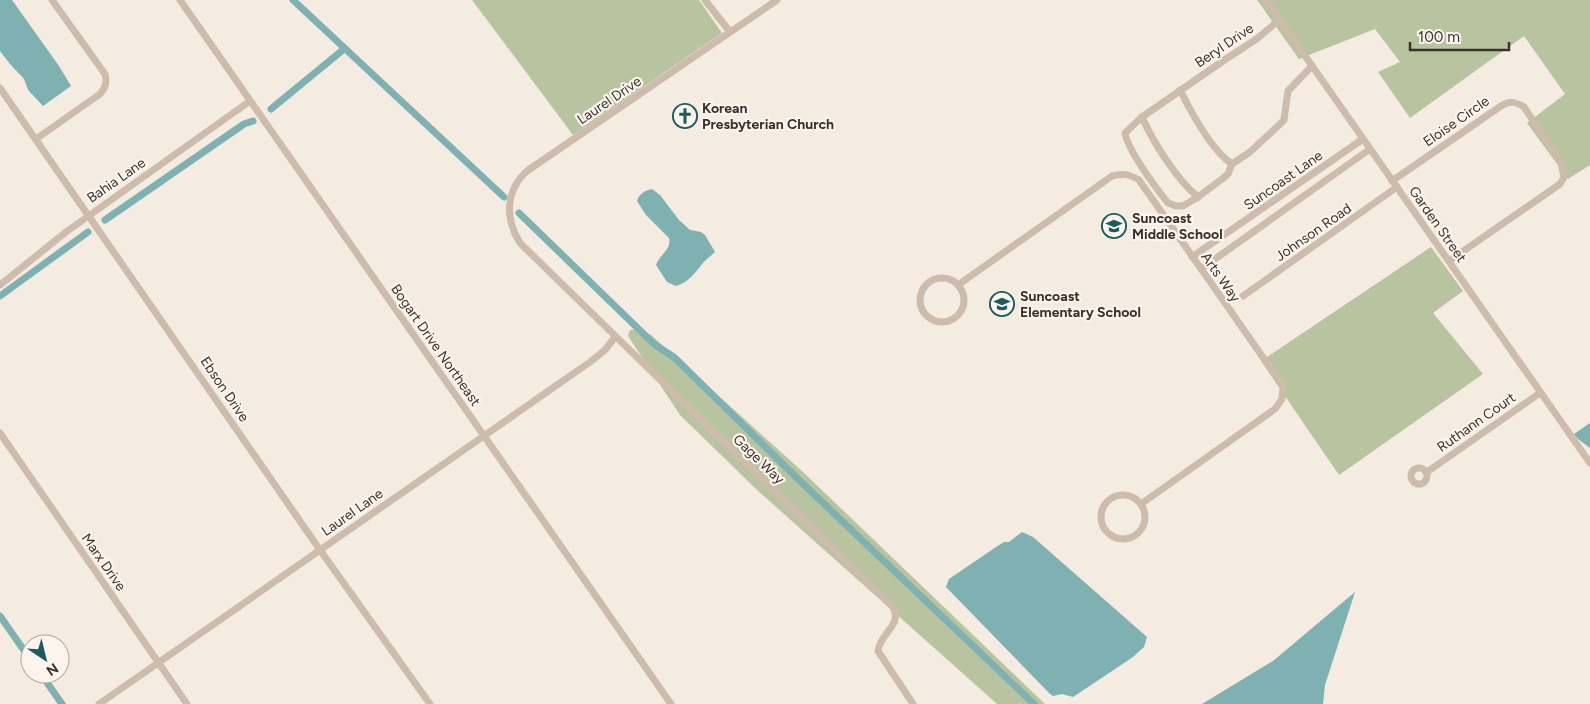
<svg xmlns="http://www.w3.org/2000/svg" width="1590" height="704" font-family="Figtree,sans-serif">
	<rect width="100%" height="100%" fill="#f4ebe1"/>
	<g fill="#b8c4a0">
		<polygon points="472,0 699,0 722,33 573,135"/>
		<polygon points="1257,0 1590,0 1590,165 1568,179 1527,123 1565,94 1524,36 1410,118 1378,72 1400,62 1375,29 1299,59"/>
		<polygon points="1431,247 1463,291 1433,313 1483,374 1339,475 1261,361"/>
		<polygon points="639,329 651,335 803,472 1045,704 997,704 756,489 680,415 628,336 630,330"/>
	</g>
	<g fill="#7fb0b2">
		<polygon points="0,0 12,0 59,66 71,86 43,106 28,90 24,79 10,64 0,51"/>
		<path d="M652,189L660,195L679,220L690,230L701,232L705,235L715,252C711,256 706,259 703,263C695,273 689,282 676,286L667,282L656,265C659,255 672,250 669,238L646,215L637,201C639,194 644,191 652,189Z"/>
		<polygon points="1590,423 1590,448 1578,439 1574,434"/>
		<polygon points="1022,532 1033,537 1147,637 1144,647 1133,657 1073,697 1062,694 1053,696 1049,693 946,587 949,579 996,547 1004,542 1009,542"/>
		<polygon points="1355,592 1325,685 1323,704 1202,704 1273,661"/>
	</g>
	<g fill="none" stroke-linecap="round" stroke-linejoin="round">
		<g stroke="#7fb0b2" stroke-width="7">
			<polyline points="293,0 504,197"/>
			<polyline points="271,109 344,49"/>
			<polyline points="519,213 654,344 675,358 799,480 1034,704"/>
			<polyline points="105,220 244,124 253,121"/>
			<polyline points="0,296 88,232"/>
			<polyline points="0,616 30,659"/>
			<polyline points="41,674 62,704"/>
		</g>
		<g stroke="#cdbbac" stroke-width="7">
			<polyline points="180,0 671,704"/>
			<polyline points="705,0 730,32"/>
			<path d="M777,0L527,171C505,191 505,219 520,243L893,607C903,625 880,633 878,651L913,704"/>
			<polyline points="1266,0 1590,463"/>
			<path d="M1279,20L1258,38L1223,61L1142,117L1125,133C1128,151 1156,188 1168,203L1176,206H1183L1198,197L1222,179L1228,174L1232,164L1250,152L1279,125L1284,120L1288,91L1312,66"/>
			<polyline points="0,88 320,550 430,704"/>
			<path d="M1180,90C1191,112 1212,151 1232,164"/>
			<path d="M1142,117C1153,142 1177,180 1198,197"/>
			<path d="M36,139L100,94C106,87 107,82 105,74L52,0"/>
			<path d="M1392,181L1501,106C1510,101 1515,101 1524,107L1561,163L1564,177L1560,184L1449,261"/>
			<polyline points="1192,257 1363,139"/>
			<polyline points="1201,269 1370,149"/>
			<circle cx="942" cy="300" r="22"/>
			<polyline points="0,285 66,232 250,101"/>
			<path d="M958,285L1112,176C1123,173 1129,174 1139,180L1283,386L1282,399L1275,409L1141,504"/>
			<polyline points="1243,296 1397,187"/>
			<polyline points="0,433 187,704"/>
			<circle cx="1419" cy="476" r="8"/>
			<polyline points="1427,472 1540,393"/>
			<circle cx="1123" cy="517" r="22"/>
			<polyline points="99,704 590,362 605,350 615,337"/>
		</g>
	</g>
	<defs>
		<symbol id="church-ring" viewBox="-11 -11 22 22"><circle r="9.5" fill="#fbf5ee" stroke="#1f5a5e" stroke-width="1.5"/><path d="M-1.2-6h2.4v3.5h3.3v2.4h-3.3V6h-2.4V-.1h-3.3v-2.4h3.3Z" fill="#1f5a5e"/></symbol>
		<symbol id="school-ring" viewBox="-11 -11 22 22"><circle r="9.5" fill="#fbf5ee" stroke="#1f5a5e" stroke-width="1.5"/><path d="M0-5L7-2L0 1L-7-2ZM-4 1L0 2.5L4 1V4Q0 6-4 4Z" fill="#1f5a5e"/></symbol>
	</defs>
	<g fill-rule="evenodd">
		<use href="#church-ring" x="671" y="102" width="28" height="28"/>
		<use href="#school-ring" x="1100" y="212" width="28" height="28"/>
		<use href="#school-ring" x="988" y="290" width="28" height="28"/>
	</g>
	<g text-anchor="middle" stroke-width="4.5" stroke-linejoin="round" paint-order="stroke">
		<g font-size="14" fill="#3b302b" stroke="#fbf5ee">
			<text transform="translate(1224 45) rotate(-34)" y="5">Beryl Drive</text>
			<text transform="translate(609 100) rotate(-34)" y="5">Laurel Drive</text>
			<text transform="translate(1456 121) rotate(-35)" y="5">Eloise Circle</text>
			<text transform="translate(116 180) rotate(-35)" y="5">Bahia Lane</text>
			<text transform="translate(1283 180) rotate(-35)" y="5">Suncoast Lane</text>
			<text transform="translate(1438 224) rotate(55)" y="5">Garden Street</text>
			<text transform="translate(1313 232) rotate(-35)" y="5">Johnson Road</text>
			<text transform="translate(1221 277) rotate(55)" y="5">Arts Way</text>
			<text transform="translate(436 345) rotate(55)" y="5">Bogart Drive Northeast</text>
			<text transform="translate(225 389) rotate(56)" y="5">Ebson Drive</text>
			<text transform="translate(1476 422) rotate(-35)" y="5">Ruthann Court</text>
			<text transform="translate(759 459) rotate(44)" y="5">Gage Way</text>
			<text transform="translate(352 512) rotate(-35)" y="5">Laurel Lane</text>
			<text transform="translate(104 562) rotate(55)" y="5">Marx Drive</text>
		</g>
		<g font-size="14" font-weight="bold" fill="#3b302b" stroke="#fbf5ee" text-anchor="start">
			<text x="702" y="113">Korean<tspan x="702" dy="16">Presbyterian Church</tspan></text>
			<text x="1132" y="223">Suncoast<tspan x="1132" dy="16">Middle School</tspan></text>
			<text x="1020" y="301">Suncoast<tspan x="1020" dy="16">Elementary School</tspan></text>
		</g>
	</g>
	<g transform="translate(45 659) rotate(145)"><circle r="24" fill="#fbf5ee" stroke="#aea6a0"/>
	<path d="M0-4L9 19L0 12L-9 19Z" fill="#1f5a5e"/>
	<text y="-8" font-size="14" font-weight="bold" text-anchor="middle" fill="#3b302b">N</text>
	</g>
	<path d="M1410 42v8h99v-8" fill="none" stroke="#3b302b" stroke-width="2.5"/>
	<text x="1418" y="42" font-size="15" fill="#3b302b" stroke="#fbf5ee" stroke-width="4" paint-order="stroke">100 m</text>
</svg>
